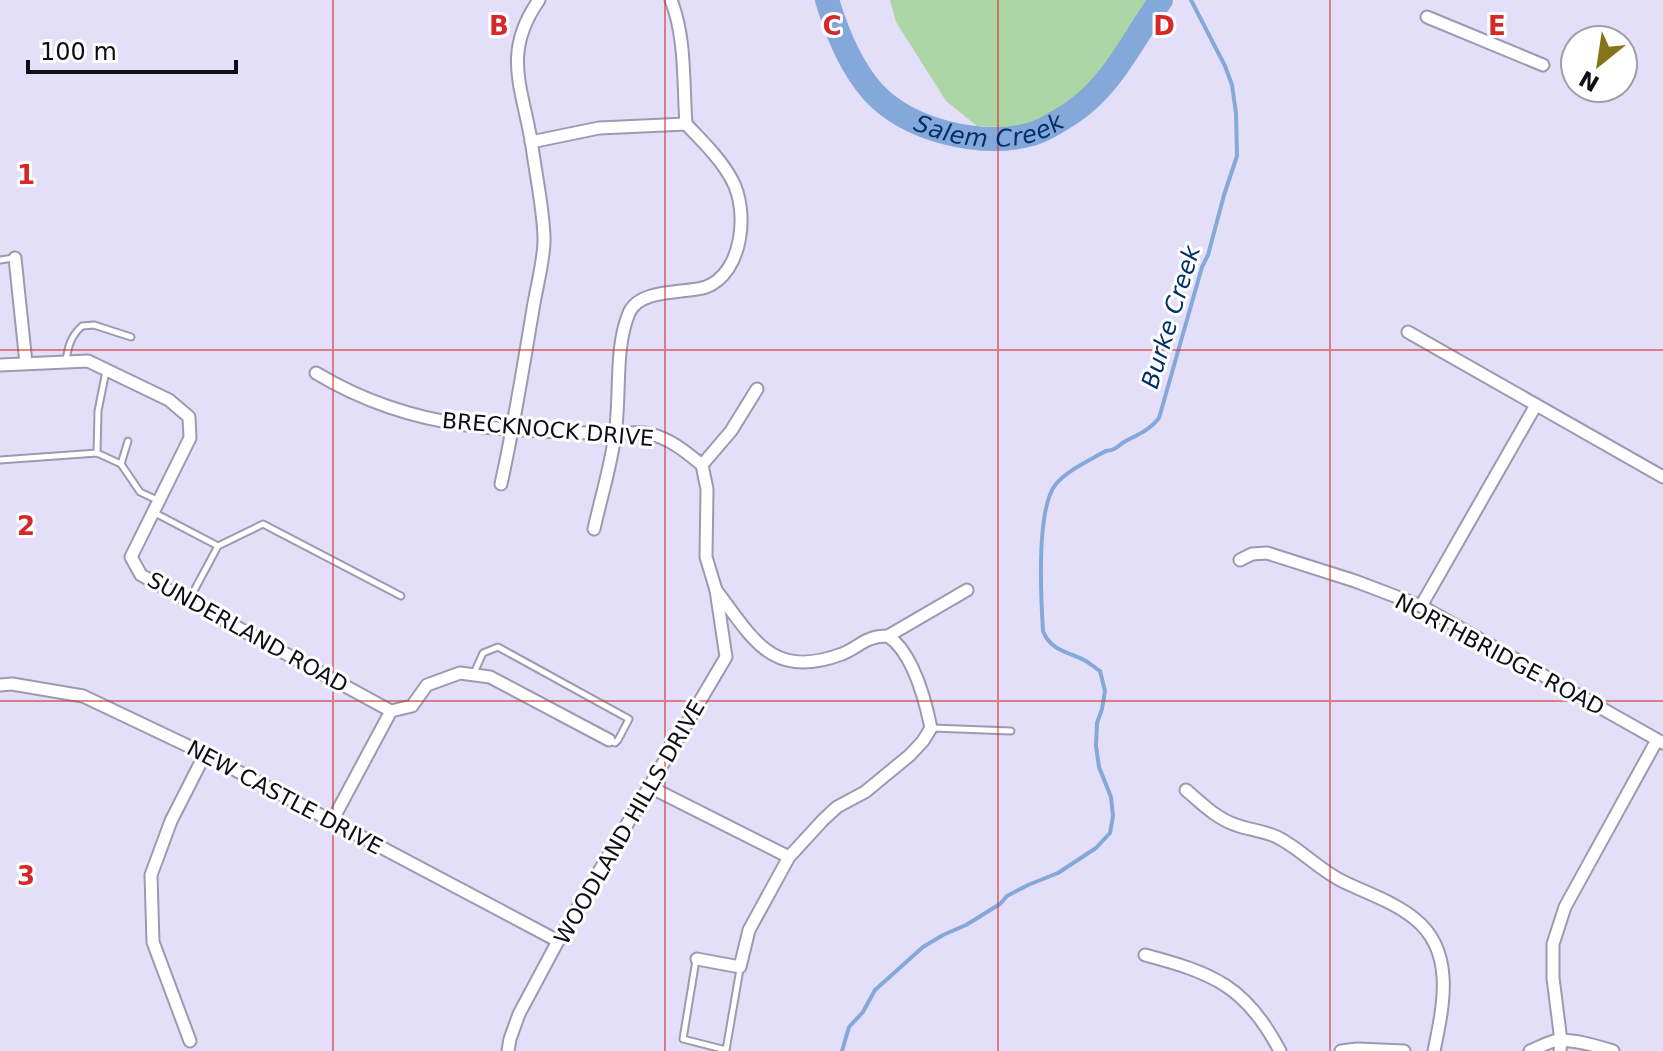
<svg xmlns="http://www.w3.org/2000/svg" width="1663" height="1051" viewBox="0 0 1663 1051" font-family="'DejaVu Sans',sans-serif">
<rect width="100%" height="100%" fill="#e4dff8"/>
<polygon fill="#acd6a6" points="890,0 1149,0 1104,66 1065,109 1024,128 977,126 946,101 896,22"/>
<g fill="none" stroke-linecap="round" stroke-linejoin="round">
<path stroke="#84a8da" stroke-width="4" d="M842,1051L849,1027L863,1012L875,990L923,947L943,935L966,925L1000,904L1007,896L1028,885L1058,873L1096,848L1110,833L1113,816L1111,797L1099,767L1096,746L1097,723L1102,709L1105,691L1100,671C1095,668 1090,663 1084,660C1068,652 1050,650 1043,631C1041,599 1036,508 1056,484C1067,471 1088,461 1102,453C1109,449 1107,452 1114,449C1118,447 1121,444 1124,442C1137,435 1150,430 1159,418L1202,267L1208,255L1224,195L1237,156L1236,113L1232,85L1225,66L1191,0"/>
<path stroke="#84a8da" stroke-width="24" id="s1" d="M827,0C837,33 850,66 873,92C909,131 981,148 1032,134C1044,131 1059,121 1070,114C1112,87 1132,40 1161,0"/>
<defs>
<g id="lane">
<polyline points="0,260 14,258"/>
<path d="M66,361C68,346 71,336 82,326L94,325L131,337"/>
<polyline points="97,453 121,464 140,492 157,500"/>
<polyline points="0,460 97,453 98,411 106,371"/>
<polyline points="121,464 128,441"/>
<polyline points="155,513 218,546"/>
<polyline points="189,600 218,546 263,524 401,596"/>
<polyline points="474,673 483,653 498,647 629,719 618,740 615,743 610,740"/>
<polyline points="932,728 1011,731"/>
<polyline points="696,960 683,1039 726,1050 740,969"/>
</g>
<g id="street">
<path d="M671,0C686,38 683,83 686,124"/>
<polyline points="1427,17 1543,65"/>
<path d="M531,142L599,128L686,124C702,141 721,159 732,180C749,211 743,273 706,287C684,294 640,288 629,313C614,349 621,396 615,434C611,466 601,497 594,529"/>
<polyline points="15,258 26,363"/>
<polyline points="1408,332 1663,477"/>
<polyline points="0,365 88,361 169,400 189,417 190,438 131,557 141,575 391,711"/>
<path d="M316,373C361,400 414,418 466,425C513,431 560,431 607,434C621,434 637,431 650,434C671,439 686,452 702,465L707,489L706,557L716,590L726,657L558,941L519,1014L510,1039L508,1051"/>
<polyline points="702,465 731,431 757,389"/>
<path d="M501,484C514,426 523,368 533,309C536,289 545,257 544,237C543,207 536,176 532,146C523,88 501,54 539,0"/>
<polyline points="1240,560 1252,554 1267,553 1355,581 1421,606 1663,743"/>
<path d="M716,590C754,640 772,680 842,654C861,646 865,636 888,636L967,590"/>
<polyline points="1421,606 1536,405"/>
<polyline points="0,685 12,684 83,696 205,754 558,941"/>
<polyline points="650,787 789,857"/>
<path d="M1186,790C1201,803 1217,819 1236,825C1250,830 1264,831 1277,837C1301,849 1319,870 1344,882C1367,893 1394,902 1415,919C1456,952 1443,1007 1434,1051"/>
<polyline points="332,821 391,711 412,706 427,685 460,673 490,677 609,740"/>
<path d="M1145,955C1213,973 1246,986 1280,1051"/>
<path d="M697,959L740,967L749,930L789,857L823,820L837,807L865,792L910,755L923,741L931,728C925,699 913,653 888,636"/>
<polyline points="190,1041 153,942 151,875 171,821 205,754"/>
<polyline points="1341,1051 1357,1049 1404,1051"/>
<path d="M1530,1051C1538,1048 1546,1043 1554,1041C1571,1038 1597,1046 1613,1051"/>
<polyline points="1560,1051 1561,1041 1553,978 1553,944 1565,907 1657,740"/>
</g>
</defs>
<use href="#lane" stroke="#9d99b0" stroke-width="9"/>
<use href="#street" stroke="#9d99b0" stroke-width="15"/>
<use href="#lane" stroke="#fff" stroke-width="5"/>
<use href="#street" stroke="#fff" stroke-width="11"/>
</g>
<path fill="none" stroke="#d62828" stroke-width="2" stroke-opacity="0.55" d="M333,0V1051M665,0V1051M998,0V1051M1330,0V1051M0,350H1663M0,701H1663"/>
<g text-anchor="middle" stroke-width="6" stroke-linejoin="round" paint-order="stroke">
<g font-size="22" fill="#0f0e16" stroke="#fff">
<text transform="translate(548 429) rotate(5)" y="8">BRECKNOCK DRIVE</text>
<text transform="translate(248 632) rotate(29)" y="8">SUNDERLAND ROAD</text>
<text transform="translate(1500 654) rotate(28)" y="8">NORTHBRIDGE ROAD</text>
<text transform="translate(285 797) rotate(28)" y="8">NEW CASTLE DRIVE</text>
<text transform="translate(629 822) rotate(-60)" y="8">WOODLAND HILLS DRIVE</text>
</g>
<g font-size="24" font-style="italic" fill="#002f69" stroke="#fff">
<text dy="8" stroke="none"><textPath href="#s1" startOffset="232">Salem Creek</textPath></text>
<text transform="translate(1171 317) rotate(-73)" y="8">Burke Creek</text>
</g>
</g>
<g font-size="26" text-anchor="middle" font-weight="bold" fill="#d62828" stroke="#fff" stroke-width="6" stroke-linejoin="round" paint-order="stroke">
<text x="499" y="35">B</text>
<text x="832" y="35">C</text>
<text x="1164" y="35">D</text>
<text x="1497" y="35">E</text>
<text x="26" y="184">1</text>
<text x="26" y="535">2</text>
<text x="26" y="885">3</text>
</g>
<g transform="translate(1599 64) rotate(210)"><circle r="38" fill="#ffffff" stroke="#9f9fa2" stroke-width="2"/>
<path d="M0-6L14 30L0 20L-14 30Z" fill="#867518"/>
<text y="-12" font-size="22" font-weight="bold" text-anchor="middle" fill="#0f0e16">N</text>
</g>
<path d="M28 60v12h208v-12" fill="none" stroke="#0f0e16" stroke-width="4"/>
<text x="40" y="60" font-size="24" fill="#0f0e16" stroke="#ffffff" stroke-width="6" paint-order="stroke">100 m</text>
</svg>
